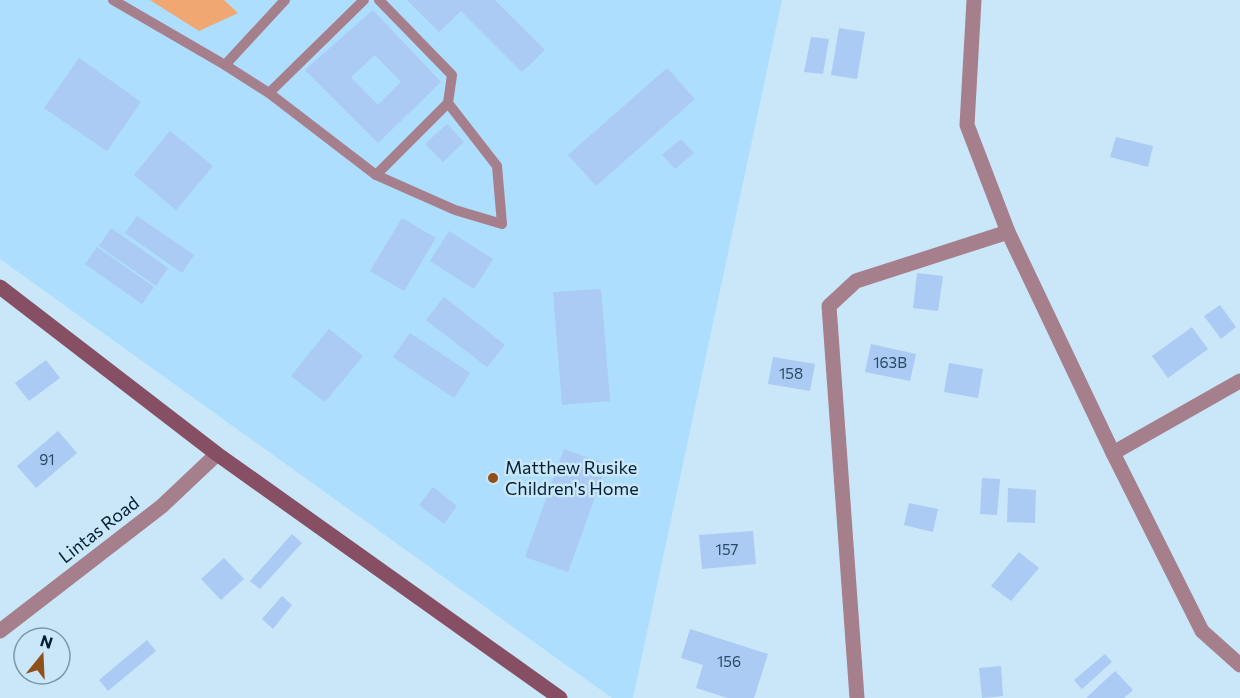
<svg xmlns="http://www.w3.org/2000/svg" width="1240" height="698" viewBox="0 0 1240 698" font-family="Commissioner,sans-serif">
<rect width="100%" height="100%" fill="#cae7fa"/>
<polygon fill="#addefd" points="0,0 782,0 633,698 612,698 0,259"/>
<polygon fill="#f0a772" points="150,0 224,0 238,13 199,31"/>
<g fill="#abcaf4" fill-rule="evenodd">
<polygon points="407,0 495,0 545,50 522,72 461,11 439,32"/>
<path d="M373,10L441,82L378,143L305,70ZM375,55L401,82L378,105L351,77Z"/>
<polygon points="839,28 865,32 857,79 831,75"/>
<polygon points="811,37 829,39 823,74 804,72"/>
<polygon points="79,58 141,102 107,151 44,108"/>
<polygon points="667,68 695,99 596,186 568,155"/>
<polygon points="447,124 464,142 443,162 425,144"/>
<polygon points="170,131 213,166 176,210 134,175"/>
<polygon points="1116,137 1153,146 1148,167 1110,157"/>
<polygon points="681,139 694,153 675,169 662,155"/>
<polygon points="137,216 194,255 182,273 125,233"/>
<polygon points="402,218 436,238 404,291 370,271"/>
<polygon points="111,228 168,268 156,286 99,246"/>
<polygon points="449,231 493,259 474,289 430,261"/>
<polygon points="97,247 154,287 142,304 85,264"/>
<polygon points="917,273 943,276 938,311 913,308"/>
<polygon points="601,289 610,401 562,405 553,292"/>
<polygon points="444,297 505,345 487,367 426,320"/>
<polygon points="1220,305 1236,327 1221,339 1204,316"/>
<polygon points="1192,327 1208,349 1168,378 1152,356"/>
<polygon points="329,329 363,356 325,402 291,376"/>
<polygon points="410,333 470,373 454,398 393,357"/>
<polygon points="871,344 916,354 910,381 865,372"/>
<polygon points="773,357 815,364 810,391 768,384"/>
<polygon points="46,360 60,378 29,401 15,383"/>
<polygon points="949,363 983,369 978,398 944,392"/>
<polygon points="58,431 77,453 36,488 17,466"/>
<polygon points="564,449 607,464 568,572 525,557"/>
<polygon points="982,478 1000,479 997,515 980,514"/>
<polygon points="433,487 457,506 444,524 419,505"/>
<polygon points="1008,488 1036,490 1035,523 1007,522"/>
<polygon points="909,503 938,509 933,532 904,525"/>
<polygon points="753,531 756,564 702,569 699,535"/>
<polygon points="292,534 302,543 260,589 250,581"/>
<polygon points="1019,552 1039,568 1011,601 991,586"/>
<polygon points="224,558 244,579 221,600 201,579"/>
<polygon points="282,596 292,605 273,629 262,619"/>
<polygon points="690,629 768,654 754,698 728,698 696,688 703,665 681,658"/>
<polygon points="147,640 156,651 108,691 99,680"/>
<polygon points="1105,654 1112,662 1082,689 1074,680"/>
<polygon points="1001,666 1003,696 982,698 979,668"/>
<polygon points="1115,671 1133,690 1124,698 1086,698"/>
</g>
<g fill="none" stroke-linecap="round" stroke-linejoin="round">
<g stroke="#a67f8c" stroke-width="10">
<polyline points="113,0 225,65 285,0"/>
<polyline points="225,65 269,93 376,175 455,210 502,224 497,166 448,103 452,75 379,0"/>
<polyline points="269,93 364,0"/>
<polyline points="376,175 448,103"/>
</g>
<g stroke="#a67f8c" stroke-width="15">
<polyline points="974,0 967,125 1008,232 1113,453 1202,631 1240,665"/>
<polyline points="1113,453 1240,381"/>
<polyline points="0,631 162,506 217,454"/>
<polyline points="857,698 829,306 856,281 1008,232"/>
</g>
<polyline stroke="#864f64" stroke-width="15" points="0,287 217,454 560,698"/>
</g>
<circle fill="#905019" stroke="#cae7fa" stroke-width="2" cx="493" cy="478" r="6"/>
<g text-anchor="middle" stroke-width="5" stroke-linejoin="round" paint-order="stroke">
<g font-size="15" fill="#2b4a62">
<text x="890" y="368">163B</text>
<text x="791" y="379">158</text>
<text x="47" y="465">91</text>
<text x="727" y="555">157</text>
<text x="729" y="667">156</text>
</g>
<g font-size="18" fill="#002032" stroke="#cae7fa" text-anchor="start">
<text x="505" y="474">Matthew Rusike<tspan x="505" dy="21">Children's Home</tspan></text>
</g>
<g font-size="18" fill="#002032" stroke="#cae7fa">
<text transform="translate(99 530) rotate(-38)" y="6">Lintas Road</text>
</g>
</g>
<g transform="translate(42 656) rotate(18)"><circle r="28" fill="#cae7fa" stroke="#7997aa" stroke-width="1.5"/>
<path d="M0-4.5L10 22L0 15L-10 22Z" fill="#905019"/>
<text y="-9" font-size="16" font-weight="bold" text-anchor="middle" fill="#002032">N</text>
</g>
</svg>
